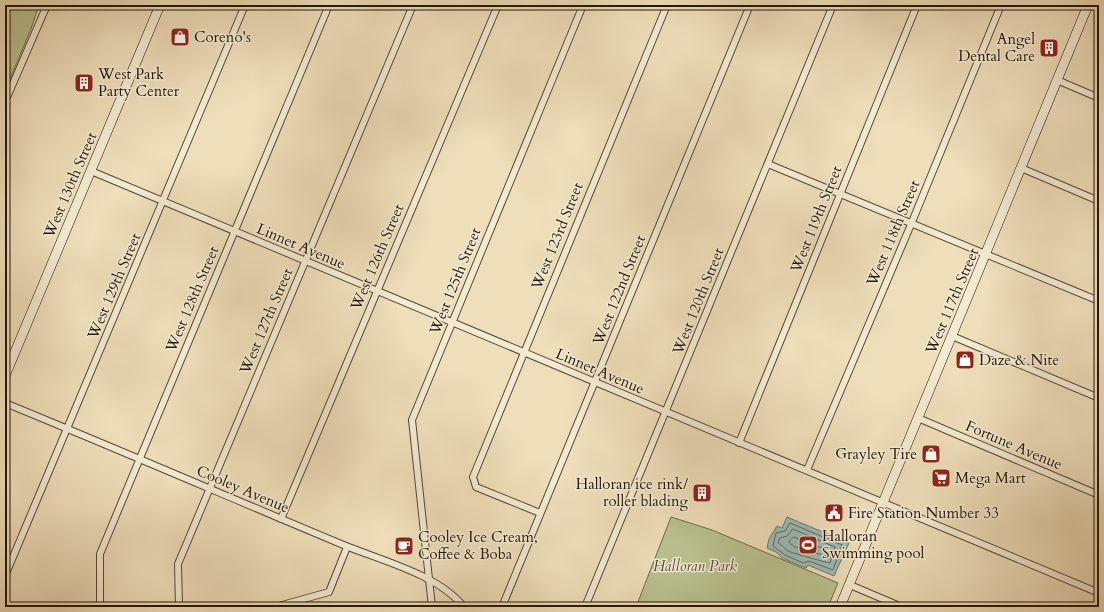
<svg xmlns="http://www.w3.org/2000/svg" width="1104" height="612" viewBox="0 0 1104 612" font-family="Cardo,serif">
<rect width="100%" height="100%" fill="#eedeba"/>
<filter id="stains"><feTurbulence type="fractalNoise" baseFrequency=".005" numOctaves="4"/><feColorMatrix values="0 0 0 0 .2 0 0 0 0 .09 0 0 0 0 .02 0 0 0 .5 -.17"/></filter>
<radialGradient id="worn" r=".72"><stop offset=".6" stop-color="#630" stop-opacity="0"/><stop offset="1" stop-color="#630" stop-opacity=".3"/></radialGradient>
<g fill="#b9c18f" stroke="#6e6c4c">
<polygon points="5,5 39,5 31,29 5,91"/>
<polygon points="671,517 712,530 838,583 828,607 636,607"/>
</g>
<polygon fill="#9cbbb8" stroke="#6c7972" points="787,517 849,543 834,576 808,565 806,568 782,558 776,552 767,548 769,539 777,526 782,528"/>
<g fill="none" stroke-linecap="round" stroke-linejoin="round">
<g stroke="#606860" stroke-width="1">
<polygon points="790,523 842,545 833,570 809,561 803,563 785,555 773,546 776,533 785,531"/>
<path d="M793,529L835,547L830,563C828,563 792,553 788,551C785,549 782,545 778,543L780,538L787,536Z"/>
<path d="M794,537L827,550V555L825,556C816,552 792,549 789,542Z"/>
</g>
<defs>
<g id="street">
<polyline points="1057,80 1099,98"/>
<polyline points="5,102 47,5"/>
<polyline points="768,164 1099,301"/>
<polyline points="1021,168 1099,201"/>
<polyline points="91,171 1099,593"/>
<polyline points="952,336 1099,398"/>
<path d="M5,403C115,448 224,495 334,541C374,559 436,572 464,607"/>
<polyline points="918,418 1099,495"/>
<polyline points="739,443 917,5"/>
<polyline points="807,470 912,222 1001,5"/>
<polyline points="540,513 476,487 473,477 667,5"/>
<polyline points="281,519 498,5"/>
<polyline points="5,576 245,5"/>
<polyline points="850,585 902,607"/>
<polyline points="100,607 100,554 329,5"/>
<polyline points="179,607 178,564 413,5"/>
<polyline points="275,607 329,592 347,547"/>
<polyline points="432,607 412,420 583,5"/>
<polyline points="502,607 750,5"/>
<polyline points="585,607 833,5"/>
</g>
<g id="secondary">
<polyline points="5,376 160,5"/>
<polyline points="840,607 1088,5"/>
</g>
</defs>
<use href="#street" stroke="#564834" stroke-width="8"/>
<use href="#secondary" stroke="#231608" stroke-width="10"/>
<use href="#street" stroke="#f4ead2" stroke-width="6"/>
<use href="#secondary" stroke="#f4ead2" stroke-width="9"/>
</g>
<defs>
<symbol id="shop-square" viewBox="-11 -11 22 22"><rect x="-9" y="-9" width="18" height="18" rx="4" fill="#8f2418" stroke="#f4ead2"/><path d="M-5-2.5h2.3a2.7 3.5 0 0 1 5.4 0H5L5.5 6h-11ZM-1.5-2.5h3a1.5 2.3 0 0 0-3 0Z" fill="#fff"/></symbol>
<symbol id="building-square" viewBox="-11 -11 22 22"><rect x="-9" y="-9" width="18" height="18" rx="4" fill="#8f2418" stroke="#f4ead2"/><path d="M-4-6H4V6H1V3H-1V6H-4ZM-2.5-4.3h1.7v1.8h-1.7ZM.8-4.3h1.7v1.8H.8ZM-2.5-1h1.7V.8h-1.7ZM.8-1h1.7V.8H.8Z" fill="#fff"/></symbol>
<symbol id="supermarket-square" viewBox="-11 -11 22 22"><rect x="-9" y="-9" width="18" height="18" rx="4" fill="#8f2418" stroke="#f4ead2"/><path d="M-6-5.5h2.5l.6 2H6L4.5 2H-2.5L-4.4-4H-6ZM-1.5 3.2a1.3 1.3 0 1 0 .1 0ZM3 3.2a1.3 1.3 0 1 0 .1 0Z" fill="#fff"/></symbol>
<symbol id="civic-square" viewBox="-11 -11 22 22"><rect x="-9" y="-9" width="18" height="18" rx="4" fill="#8f2418" stroke="#f4ead2"/><path d="M-.6-6.5H3V-4.5H.6V-3L4-1V1h2V6H-6V1h2V-1L-.6-3ZM-1.2 2.5V6h2.4V2.5Z" fill="#fff"/></symbol>
<symbol id="stadium-square" viewBox="-11 -11 22 22"><rect x="-9" y="-9" width="18" height="18" rx="4" fill="#8f2418" stroke="#f4ead2"/><path d="M0-5a6.5 5 0 1 0 0 10a6.5 5 0 1 0 0-10ZM-3.5-1.8h7v3.6h-7Z" fill="#fff"/></symbol>
<symbol id="cafe-square" viewBox="-11 -11 22 22"><rect x="-9" y="-9" width="18" height="18" rx="4" fill="#8f2418" stroke="#f4ead2"/><path d="M-5.5-4.5H6V0H3Q3 3.5 0 3.5H-2.5Q-5.5 3.5-5.5 0ZM3-3.2v2h1.7v-2ZM-6 4.5H4V6H-6Z" fill="#fff"/></symbol>
</defs>
<g fill-rule="evenodd">
<use href="#shop-square" x="169" y="26" width="22" height="22"/>
<use href="#building-square" x="1038" y="37" width="22" height="22"/>
<use href="#building-square" x="73" y="72" width="22" height="22"/>
<use href="#shop-square" x="954" y="349" width="22" height="22"/>
<use href="#shop-square" x="920" y="443" width="22" height="22"/>
<use href="#supermarket-square" x="930" y="467" width="22" height="22"/>
<use href="#building-square" x="691" y="482" width="22" height="22"/>
<use href="#civic-square" x="823" y="502" width="22" height="22"/>
<use href="#stadium-square" x="797" y="534" width="22" height="22"/>
<use href="#cafe-square" x="393" y="535" width="22" height="22"/>
</g>
<g text-anchor="middle" stroke-width="3" stroke-linejoin="round" paint-order="stroke">
<g font-size="15" fill="#231608" stroke="#f4ead2" text-anchor="start">
<text x="194" y="42">Coreno's</text>
<text x="1035" y="44" text-anchor="end">Angel<tspan x="1035" dy="17">Dental Care</tspan></text>
<text x="98" y="79">West Park<tspan x="98" dy="17">Party Center</tspan></text>
<text x="979" y="365">Daze &amp; Nite</text>
<text x="917" y="459" text-anchor="end">Grayley Tire</text>
<text x="955" y="483">Mega Mart</text>
<text x="688" y="489" text-anchor="end">Halloran ice rink/<tspan x="688" dy="17">roller blading</tspan></text>
<text x="848" y="518">Fire Station Number 33</text>
<text x="822" y="541">Halloran<tspan x="822" dy="17">Swimming pool</tspan></text>
<text x="418" y="542">Cooley Ice Cream,<tspan x="418" dy="17">Coffee &amp; Boba</tspan></text>
</g>
<g font-size="15" fill="#231608" stroke="#f4ead2">
<text transform="translate(70 185) rotate(-67)" y="5">West 130th Street</text>
<text transform="translate(816 219) rotate(-68)" y="5">West 119th Street</text>
<text transform="translate(893 233) rotate(-67)" y="5">West 118th Street</text>
<text transform="translate(557 236) rotate(-68)" y="5">West 123rd Street</text>
<text transform="translate(301 246) rotate(23)" y="5">Linnet Avenue</text>
<text transform="translate(377 257) rotate(-67)" y="5">West 126th Street</text>
<text transform="translate(455 281) rotate(-68)" y="5">West 125th Street</text>
<text transform="translate(114 286) rotate(-67)" y="5">West 129th Street</text>
<text transform="translate(619 290) rotate(-68)" y="5">West 122nd Street</text>
<text transform="translate(192 299) rotate(-67)" y="5">West 128th Street</text>
<text transform="translate(698 301) rotate(-68)" y="5">West 120th Street</text>
<text transform="translate(952 301) rotate(-67)" y="5">West 117th Street</text>
<text transform="translate(266 321) rotate(-67)" y="5">West 127th Street</text>
<text transform="translate(600 371) rotate(23)" y="5">Linnet Avenue</text>
<text transform="translate(1014 445) rotate(23)" y="5">Fortune Avenue</text>
<text transform="translate(243 489) rotate(23)" y="5">Cooley Avenue</text>
</g>
<g font-size="15" font-style="italic" fill="#585237" stroke="#f4ead2">
<text x="695" y="571">Halloran Park</text>
</g>
</g>
<rect width="1104" height="612" fill="none" stroke="#eedeba" stroke-width="20"/>
<rect x="6" y="6" width="1092" height="600" fill="none" stroke="#231608" stroke-width="2"/>
<rect x="10" y="10" width="1084" height="592" fill="none" stroke="#231608"/>
<rect width="100%" height="100%" filter="url(#stains)"/>
<rect width="100%" height="100%" fill="url(#worn)"/>
</svg>
